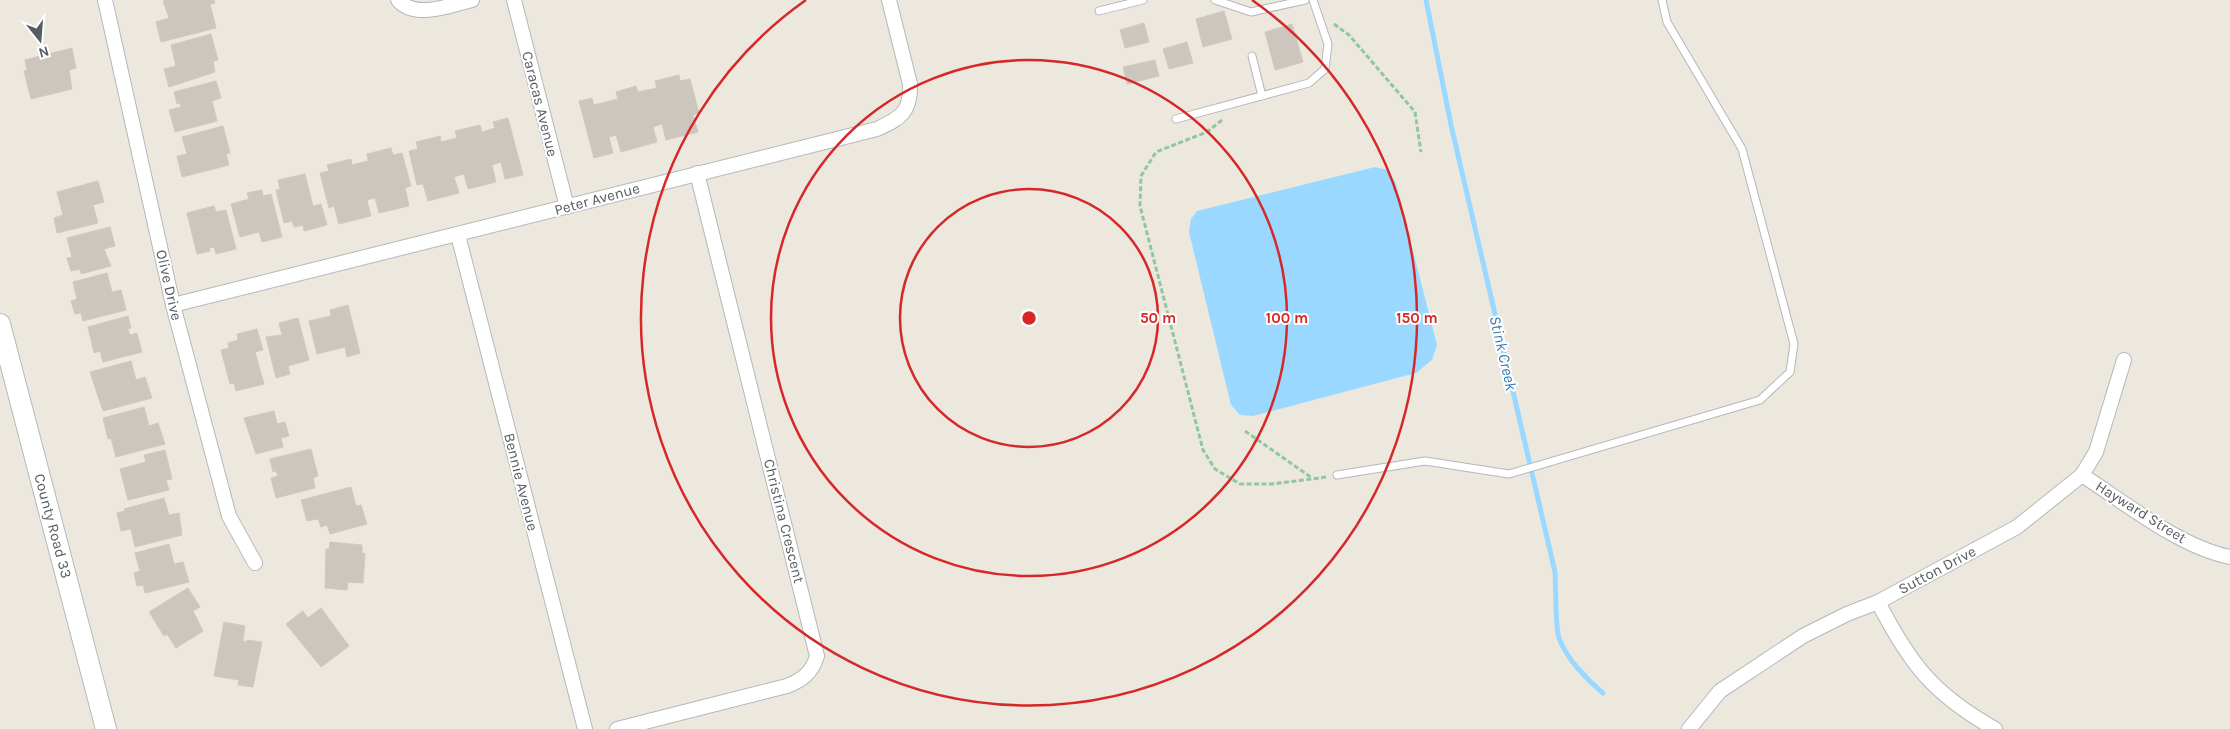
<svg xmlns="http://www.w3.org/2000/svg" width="2230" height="729" viewBox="0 0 2230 729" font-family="Karla,sans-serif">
<rect width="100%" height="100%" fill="#ece8de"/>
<polygon fill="#9bd8ff" points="1375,167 1388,170 1396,184 1437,345 1432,360 1416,373 1253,416 1240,415 1231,405 1189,232 1191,219 1197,211"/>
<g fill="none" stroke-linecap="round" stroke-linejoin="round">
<path stroke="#9bd8ff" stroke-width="5" d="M1426,0L1451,125L1555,572C1556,587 1555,627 1559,638C1566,658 1587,680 1603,693"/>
</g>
<g fill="#ccc6bf" stroke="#d1c9bc">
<polygon points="167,0 214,0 215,3 210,4 216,28 161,42 156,22 169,18 163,1"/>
<polygon points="1224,11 1232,39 1203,47 1196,19"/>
<polygon points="1144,23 1149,42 1125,48 1120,30"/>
<polygon points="1292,24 1303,62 1275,70 1265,32"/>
<polygon points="211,34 218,60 213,61 215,72 169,87 164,69 176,66 171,45"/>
<polygon points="1187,42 1193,63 1169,69 1163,49"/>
<polygon points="72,48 76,68 69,70 72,89 31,99 24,71 27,70 25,60"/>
<polygon points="1155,60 1159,76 1127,84 1123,67"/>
<polygon points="679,75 680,81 690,79 699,113 693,115 698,132 666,140 662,124 653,127 657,142 621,152 616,135 609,137 613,153 594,158 579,101 592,98 594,105 618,99 616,92 636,86 638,92 657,88 655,81"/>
<polygon points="216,81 221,98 212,101 217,121 175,132 169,110 181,107 180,103 177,104 174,92"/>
<polygon points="508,118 523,175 505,179 501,162 492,165 496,182 468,189 464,174 454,177 459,193 428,201 423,184 417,185 409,151 418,149 416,142 440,136 441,142 457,138 455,131 480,125 482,132 495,128 493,122"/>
<polygon points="223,126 230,153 226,154 229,165 182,177 177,156 187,154 182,137"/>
<polygon points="391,148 393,155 402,153 411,186 405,188 409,206 379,213 375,198 367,200 371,216 339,224 334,206 329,208 320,173 329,171 327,165 351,159 352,165 368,161 367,154"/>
<polygon points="305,174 313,206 321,204 327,225 304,231 303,225 294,227 292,221 284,223 276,190 280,189 278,180"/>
<polygon points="98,181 104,202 93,205 98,223 57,233 54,218 63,215 57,192"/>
<polygon points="262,190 263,196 271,194 282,237 262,242 259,232 240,237 231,204 249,199 247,193"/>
<polygon points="214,206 216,212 226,210 236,249 216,254 214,247 209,248 210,251 197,254 187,213"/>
<polygon points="110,227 115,246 104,249 111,266 81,274 80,269 71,271 67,258 72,257 67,238"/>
<polygon points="107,273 112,292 121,290 126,310 83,321 81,313 75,314 71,301 77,299 73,282"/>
<polygon points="348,305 360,353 347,357 345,347 317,354 309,321 331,316 330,310"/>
<polygon points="128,316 131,328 128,329 130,335 137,333 142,352 103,362 100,351 94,353 88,327"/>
<polygon points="298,318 309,360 288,366 290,374 276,378 266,337 282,335 279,323"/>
<polygon points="257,329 263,350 255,352 264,384 236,391 234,383 230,384 221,350 229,348 228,343 238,340 237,334"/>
<polygon points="131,361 136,380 145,377 152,398 103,411 90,372"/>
<polygon points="144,407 149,426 158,423 165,444 116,457 111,438 108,439 103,418"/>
<polygon points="274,411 277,424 285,422 289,436 281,438 283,447 256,454 244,418"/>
<polygon points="311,449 318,476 313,478 315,488 276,498 271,478 278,476 276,471 273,472 270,459"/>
<polygon points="165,450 172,479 166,480 169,490 128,500 120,469 146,462 144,455"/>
<polygon points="351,487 356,506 361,505 367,524 330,534 327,525 321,527 318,519 307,521 301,500"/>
<polygon points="164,498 169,515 179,513 182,535 135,547 131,529 121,531 117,513 125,511 124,509"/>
<polygon points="330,542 362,545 362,553 365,554 363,583 348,582 347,590 325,588 326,549 329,549"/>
<polygon points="169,544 174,564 183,562 189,582 145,593 143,585 137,586 134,573 140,571 135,553"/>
<polygon points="188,588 200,607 193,611 203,631 176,648 167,634 164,636 149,612"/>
<polygon points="321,608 349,646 321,667 286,624 303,611 308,618"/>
<polygon points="224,622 245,626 243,641 247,642 247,640 262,642 253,687 238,685 239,680 214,676"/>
</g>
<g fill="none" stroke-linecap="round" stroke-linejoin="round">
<defs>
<g id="service">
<polyline points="1215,0 1251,12 1305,0"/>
<polyline points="1099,11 1143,0"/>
<polyline points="1252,56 1262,96"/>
<polyline points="1176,119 1309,83 1325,69 1328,44 1313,0"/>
<polyline points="1337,475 1425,461 1509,474 1760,400 1790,372 1794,344 1742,149 1667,22 1662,0"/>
</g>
<g id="minor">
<polyline points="105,0 173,305 229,516 255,563"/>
<path d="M398,0C415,20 451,5 472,0"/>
<polyline points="514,0 567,207"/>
<polyline points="458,235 585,729"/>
<path d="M173,305L877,129C901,118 911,112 910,84L889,0"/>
<path d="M2082,475C2125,503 2180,547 2230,557"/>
<path d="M1878,602C1910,664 1933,694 1995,729"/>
<path d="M617,729L787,686C802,680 812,673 817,656L697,173"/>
<polyline points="1689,729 1720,691 1803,636 1847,614 1878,602 2017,527 2082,475 2096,452 2124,360"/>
</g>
<polyline id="secondary" points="0,324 106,729"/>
</defs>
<use href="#service" stroke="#b4b7bc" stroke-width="9"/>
<use href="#minor" stroke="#b4b7bc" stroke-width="16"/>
<use href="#secondary" stroke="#b4b9bf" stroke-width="22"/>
<g stroke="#91c79e" stroke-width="3" stroke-dasharray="5 2.5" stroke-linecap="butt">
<polyline points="1334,24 1349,35 1415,112 1421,152"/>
<polyline points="1222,120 1207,132 1156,152 1141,176 1140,206 1203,450 1215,469 1240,484 1272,484 1327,477"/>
<polyline points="1245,431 1312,478"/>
</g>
<use href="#service" stroke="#fff" stroke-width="7"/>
<use href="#minor" stroke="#fff" stroke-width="14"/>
<use href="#secondary" stroke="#fff" stroke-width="20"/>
</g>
<g fill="none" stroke="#d62828" stroke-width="2.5">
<circle cx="1029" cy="318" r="129"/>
<circle cx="1029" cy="318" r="258"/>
<path d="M1252 0A388 388 0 1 1 806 0"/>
</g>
<g text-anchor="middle" stroke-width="4" stroke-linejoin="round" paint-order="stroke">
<g font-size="15" fill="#575c61" stroke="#fff">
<text transform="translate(540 104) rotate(76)" y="5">Caracas Avenue</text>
<text transform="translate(597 199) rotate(-15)" y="5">Peter Avenue</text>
<text transform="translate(169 285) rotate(77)" y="5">Olive Drive</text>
<text transform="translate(521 482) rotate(76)" y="5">Bennie Avenue</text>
<text transform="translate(2141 512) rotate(32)" y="5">Hayward Street</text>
<text transform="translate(784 521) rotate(76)" y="5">Christina Crescent</text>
<text transform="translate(53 526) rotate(75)" y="5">County Road 33</text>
<text transform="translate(1937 570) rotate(-28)" y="5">Sutton Drive</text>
</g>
<g font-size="16" font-style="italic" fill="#3479b6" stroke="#fff">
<text transform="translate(1504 353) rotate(77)" y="6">Stink Creek</text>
</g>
</g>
<circle cx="1029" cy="318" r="8" fill="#d62828" stroke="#fff" stroke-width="2.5"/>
<g font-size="15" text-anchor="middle" font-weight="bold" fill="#d62828" stroke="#fff" stroke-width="4" stroke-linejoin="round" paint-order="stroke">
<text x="1158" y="323">50 m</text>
<text x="1287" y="323">100 m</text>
<text x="1417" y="323">150 m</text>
</g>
<g transform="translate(40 40) rotate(163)" stroke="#ffffff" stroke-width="4" paint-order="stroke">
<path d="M0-4L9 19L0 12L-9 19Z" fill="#575c61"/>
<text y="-8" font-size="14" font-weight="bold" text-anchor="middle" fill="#575c61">N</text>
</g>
</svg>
